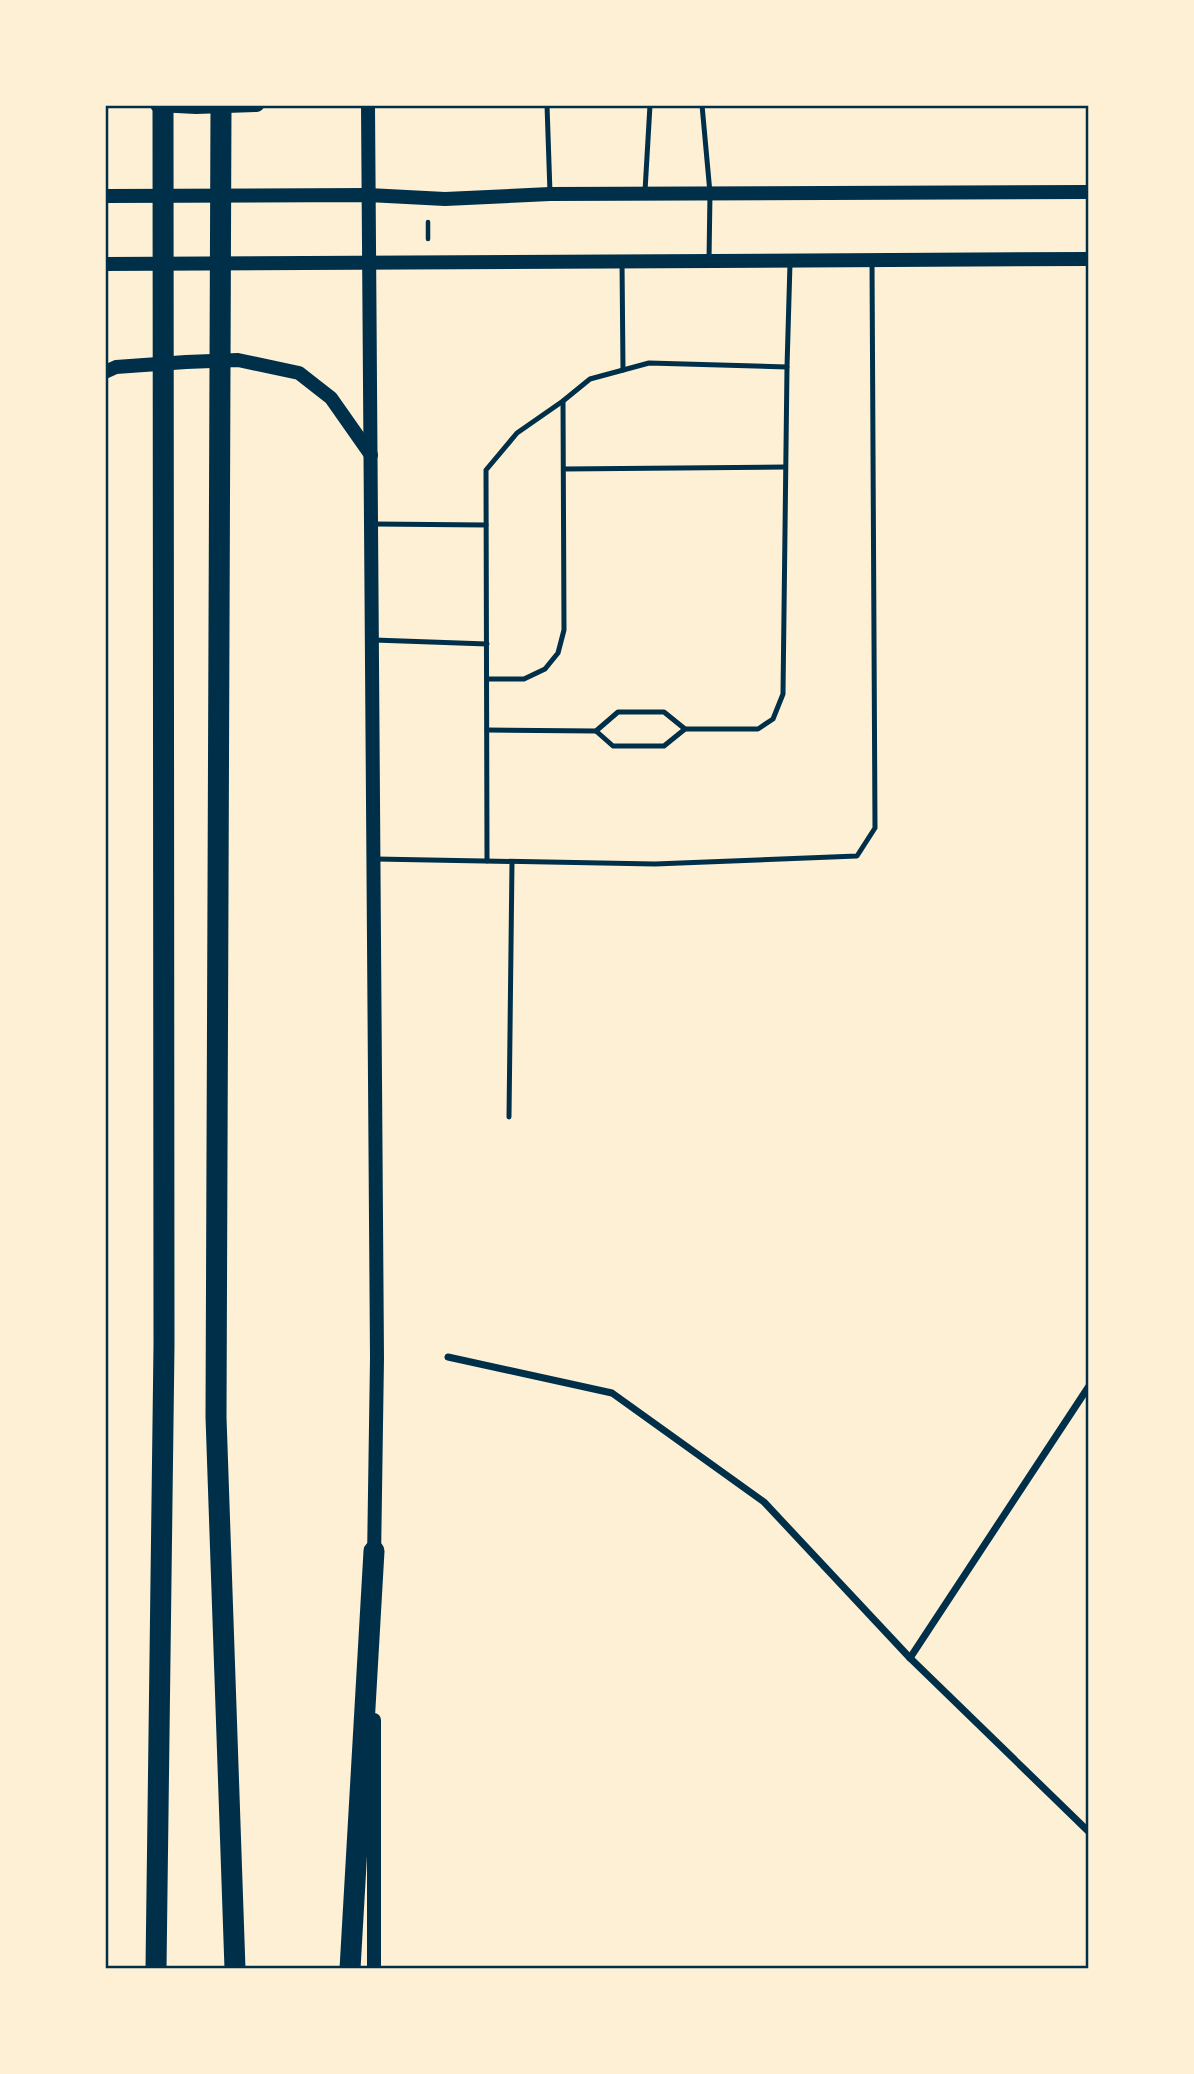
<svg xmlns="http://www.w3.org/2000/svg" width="1194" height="2074" viewBox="0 0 1194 2074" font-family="Lato,sans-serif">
<rect width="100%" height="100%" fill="#fdf0d5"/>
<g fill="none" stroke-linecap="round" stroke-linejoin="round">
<polyline stroke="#003049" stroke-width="4.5" points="428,239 428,222"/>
<g stroke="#003049" stroke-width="5">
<polyline points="547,105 550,193"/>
<polyline points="702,105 710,193 709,261"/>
<polyline points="645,191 650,105"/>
<polyline points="622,261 623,370"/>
<polyline points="564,469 785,467"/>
<polyline points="374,524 486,525"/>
<polyline points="374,640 487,644"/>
<polyline points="487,679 524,679 545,669 558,653 564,630 563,401"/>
<polyline points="487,730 596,731 613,746 664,746 685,729 758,729 773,719 783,694 787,367"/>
<polyline points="596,731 618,712 664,712 685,729"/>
<polyline points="376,859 655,864 857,856 875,828 872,260"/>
<polyline points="487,861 486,470 517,433 563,401 590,379 649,363 787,367 790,263"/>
<polyline points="509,1117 512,862"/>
</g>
<g stroke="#003049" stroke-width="7">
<polyline points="448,1357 612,1393 764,1502 910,1658 1089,1832"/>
<polyline points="910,1658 1089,1386"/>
</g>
<g stroke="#003049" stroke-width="14">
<polyline points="157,105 196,107 257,105"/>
<polyline points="368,105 377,1358 374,1560"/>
<polyline points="105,196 368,195 445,199 550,194 1089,192"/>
<polyline points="105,264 1089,259"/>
<polyline points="105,372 116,367 186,362 238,360 299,373 331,398 371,455"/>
<polyline points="374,1720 374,1969"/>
</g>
<g stroke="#003049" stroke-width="21">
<polyline points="221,105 216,1417 235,1969"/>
<polyline points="156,1969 164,1345 163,105"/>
<polyline points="350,1969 374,1551"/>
</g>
</g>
<rect width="1194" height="2074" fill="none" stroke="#fdf0d5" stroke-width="214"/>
<rect x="107" y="107" width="980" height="1860" fill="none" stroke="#003049" stroke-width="2.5"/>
</svg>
